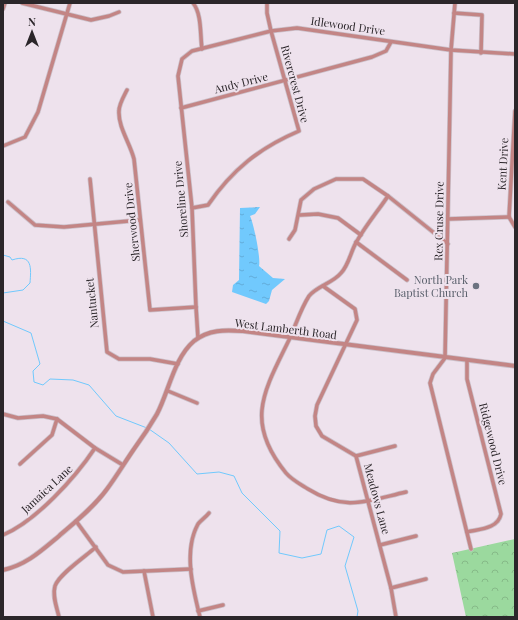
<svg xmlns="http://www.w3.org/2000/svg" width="518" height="620" viewBox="0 0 518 620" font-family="'Playfair Display',serif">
<defs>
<pattern id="park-crowns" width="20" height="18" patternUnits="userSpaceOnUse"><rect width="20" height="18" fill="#9bd99e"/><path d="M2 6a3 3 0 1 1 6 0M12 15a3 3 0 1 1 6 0" fill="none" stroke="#86ba88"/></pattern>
<pattern id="water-ripples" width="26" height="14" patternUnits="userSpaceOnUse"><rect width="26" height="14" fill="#71c9fd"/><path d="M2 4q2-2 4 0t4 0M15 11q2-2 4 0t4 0" fill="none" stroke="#62acd9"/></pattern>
</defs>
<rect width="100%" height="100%" fill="#eee2ed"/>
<polygon fill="url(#park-crowns)" points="515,539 515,617 466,617 452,553"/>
<path fill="url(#water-ripples)" d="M260,207L255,214L250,216C254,224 261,260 259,266L273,278L285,279L272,290L269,301L266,304L232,292L233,285L239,280L240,208Z"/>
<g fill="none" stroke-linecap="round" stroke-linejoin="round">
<g stroke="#71c9fd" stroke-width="1">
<path d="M3,255L10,257L12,260C33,253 31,269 30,283L23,290L3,293"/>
<polyline points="3,321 31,333 40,364 33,371 34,382 43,385 50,379 73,380 89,385 116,416 147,428"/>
<polyline points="149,429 169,443 197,474 219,472 234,476 242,493 280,531 279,553 302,558 321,554 327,530 339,526 354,537 345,566 358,611 357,617"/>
</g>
<defs>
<g id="minor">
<polyline points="22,3 91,20 109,16 119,12"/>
<path d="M193,3C202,14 200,35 202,49"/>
<polyline points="455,3 451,50 445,358 433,374 430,383 471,549"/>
<polyline points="3,9 5,3"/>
<polyline points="454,13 482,15 481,53"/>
<path d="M127,90C124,96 119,104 119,111C118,127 130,143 134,159L150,310L196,307"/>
<polyline points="181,108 372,57 386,51 391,42"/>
<polyline points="3,146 25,137 38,112 70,3"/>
<polyline points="90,179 107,352 119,359 150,359 178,364"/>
<path d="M388,196C378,211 366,225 357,241C351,250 349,265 341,273C333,283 317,286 309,296C300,310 296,325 289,340C264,391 244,422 286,473C292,480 300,484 308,489C345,512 367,501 406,492"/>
<polyline points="8,202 35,225 64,227 140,220"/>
<path d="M192,208L208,205C232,170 259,148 299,131L271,31L267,13V3"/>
<polyline points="300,215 318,214 338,218 361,235"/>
<polyline points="509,217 515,111"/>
<polyline points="509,217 515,227"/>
<polyline points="448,219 509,217"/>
<polyline points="289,239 295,230 301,200 314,189 336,179 363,179 388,196 448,244"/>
<polyline points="356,242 407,280"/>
<polyline points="323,286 355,309 357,320 317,405 315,416 316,426 322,436 356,456 391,588 396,617"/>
<polyline points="198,338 196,307 192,208 178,76 182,59 192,51 271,31 297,28 451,50 515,54"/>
<polyline points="168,391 197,403"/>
<polyline points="3,414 18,418 43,416 57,419 95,448 123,465"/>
<polyline points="356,456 395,446"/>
<polyline points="20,464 52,435 57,419"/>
<polyline points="76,521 108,565 123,572 191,569"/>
<path d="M467,532C479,529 498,529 501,514L467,379V361"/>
<path d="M3,535C36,521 75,478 95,448"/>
<polyline points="380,545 416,536"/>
<polyline points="144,571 153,617"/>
<polyline points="391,588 426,579"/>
<polyline points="198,611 223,605"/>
<path d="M59,617C57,608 52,596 55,586C59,574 86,556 96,547"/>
<path d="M200,617C193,589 183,551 198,524C201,520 206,517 209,513"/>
</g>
<path id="tertiary" d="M3,570C26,565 41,551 59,536C75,522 94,507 107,489C116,477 125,462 134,449C142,438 150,426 157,414C169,391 174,358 194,341C209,329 225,330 243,331L515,366"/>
</defs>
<use href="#minor" stroke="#cbc0ca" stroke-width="5"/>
<use href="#tertiary" stroke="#cbc0ca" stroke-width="5.5"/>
<use href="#minor" stroke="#c38585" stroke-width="3.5"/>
<use href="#tertiary" stroke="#c38585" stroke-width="4"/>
</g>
<circle fill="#6b7280" stroke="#eee2ed" stroke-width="1.5" cx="476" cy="286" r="4"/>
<g text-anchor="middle" stroke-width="4" stroke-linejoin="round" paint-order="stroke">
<g font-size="11" fill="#2b262a" stroke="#eee2ed">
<text transform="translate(348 26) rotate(8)" y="4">Idlewood Drive</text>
<text transform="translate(241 83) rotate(-14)" y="4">Andy Drive</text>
<text transform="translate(295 84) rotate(75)" y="4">Rivercrest Drive</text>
<text transform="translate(503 164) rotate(-87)" y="4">Kent Drive</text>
<text transform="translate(181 199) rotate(-95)" y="4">Shoreline Drive</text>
<text transform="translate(439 221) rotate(-89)" y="4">Rex Cruse Drive</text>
<text transform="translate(132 222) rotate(-96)" y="4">Sherwood Drive</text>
<text transform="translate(92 303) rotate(-96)" y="4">Nantucket</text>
<text transform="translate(286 329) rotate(7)" y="4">West Lamberth Road</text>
<text transform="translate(493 444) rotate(76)" y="4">Ridgewood Drive</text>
<text transform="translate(47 489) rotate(-43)" y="4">Jamaica Lane</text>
<text transform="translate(377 499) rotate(75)" y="4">Meadows Lane</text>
</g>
<g font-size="11" fill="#5b616d" stroke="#eee2ed" text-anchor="end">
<text x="468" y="284">North Park<tspan x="468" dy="13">Baptist Church</tspan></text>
</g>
</g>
<rect width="518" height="620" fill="none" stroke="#2b262a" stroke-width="8"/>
<g transform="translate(32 32)" stroke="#eee2ed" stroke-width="3" paint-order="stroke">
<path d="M0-3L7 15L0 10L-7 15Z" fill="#2b262a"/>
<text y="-6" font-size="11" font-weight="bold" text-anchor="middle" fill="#2b262a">N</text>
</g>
</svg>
